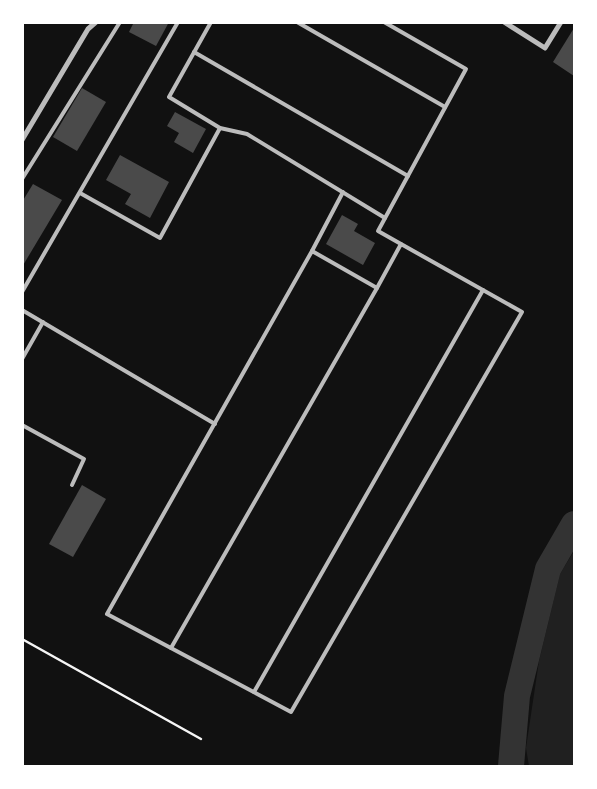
<svg xmlns="http://www.w3.org/2000/svg" width="597" height="789" viewBox="0 0 597 789" font-family="Overpass,sans-serif">
<rect width="100%" height="100%" fill="#111"/>
<polygon fill="#202020" points="574,551 574,766 529,766 526,748 539,661 560,574"/>
<g fill="none" stroke-linecap="round" stroke-linejoin="round">
<polyline stroke="#333" stroke-width="26" points="511,766 517,696 548,569 574,524"/>
</g>
<g fill="#4a4a4a">
<polygon points="134,22 169,22 156,46 129,32"/>
<polygon points="574,28 574,76 553,62"/>
<polygon points="82,88 106,102 77,151 53,137"/>
<polygon points="175,112 206,129 193,153 174,142 179,133 167,126"/>
<polygon points="120,155 169,182 150,218 125,204 131,194 106,180"/>
<polygon points="33,184 62,200 22,267 22,202"/>
<polygon points="342,215 358,224 354,231 375,243 363,265 326,244"/>
<polygon points="82,485 106,499 73,557 49,544"/>
</g>
<g fill="none" stroke-linecap="round" stroke-linejoin="round">
<polyline stroke="#f5f5f5" stroke-width="2.5" points="22,639 201,739"/>
<g stroke="#bcbcbc" stroke-width="4">
<polyline points="211,22 169,97 220,128 247,134 385,218"/>
<polyline points="297,22 445,107"/>
<polyline points="384,22 466,69 378,231 401,244"/>
<polyline points="194,52 408,176"/>
<polyline points="22,179 120,22"/>
<polyline points="80,193 160,238 220,128"/>
<polygon points="401,244 522,312 291,712 107,614 312,251 377,288"/>
<polyline points="312,251 343,192"/>
<polyline points="22,292 178,22"/>
<polyline points="22,310 215,424"/>
<polyline points="22,359 43,322"/>
<polyline points="22,425 84,459 72,485"/>
<polyline points="171,648 377,288"/>
<polyline points="254,692 483,290"/>
</g>
<g stroke="#bcbcbc" stroke-width="5">
<polyline points="504,22 545,48 561,22"/>
<polyline points="22,140 88,29 96,22"/>
</g>
</g>
<rect width="597" height="789" fill="none" stroke="#ffffff" stroke-width="48"/>
</svg>
